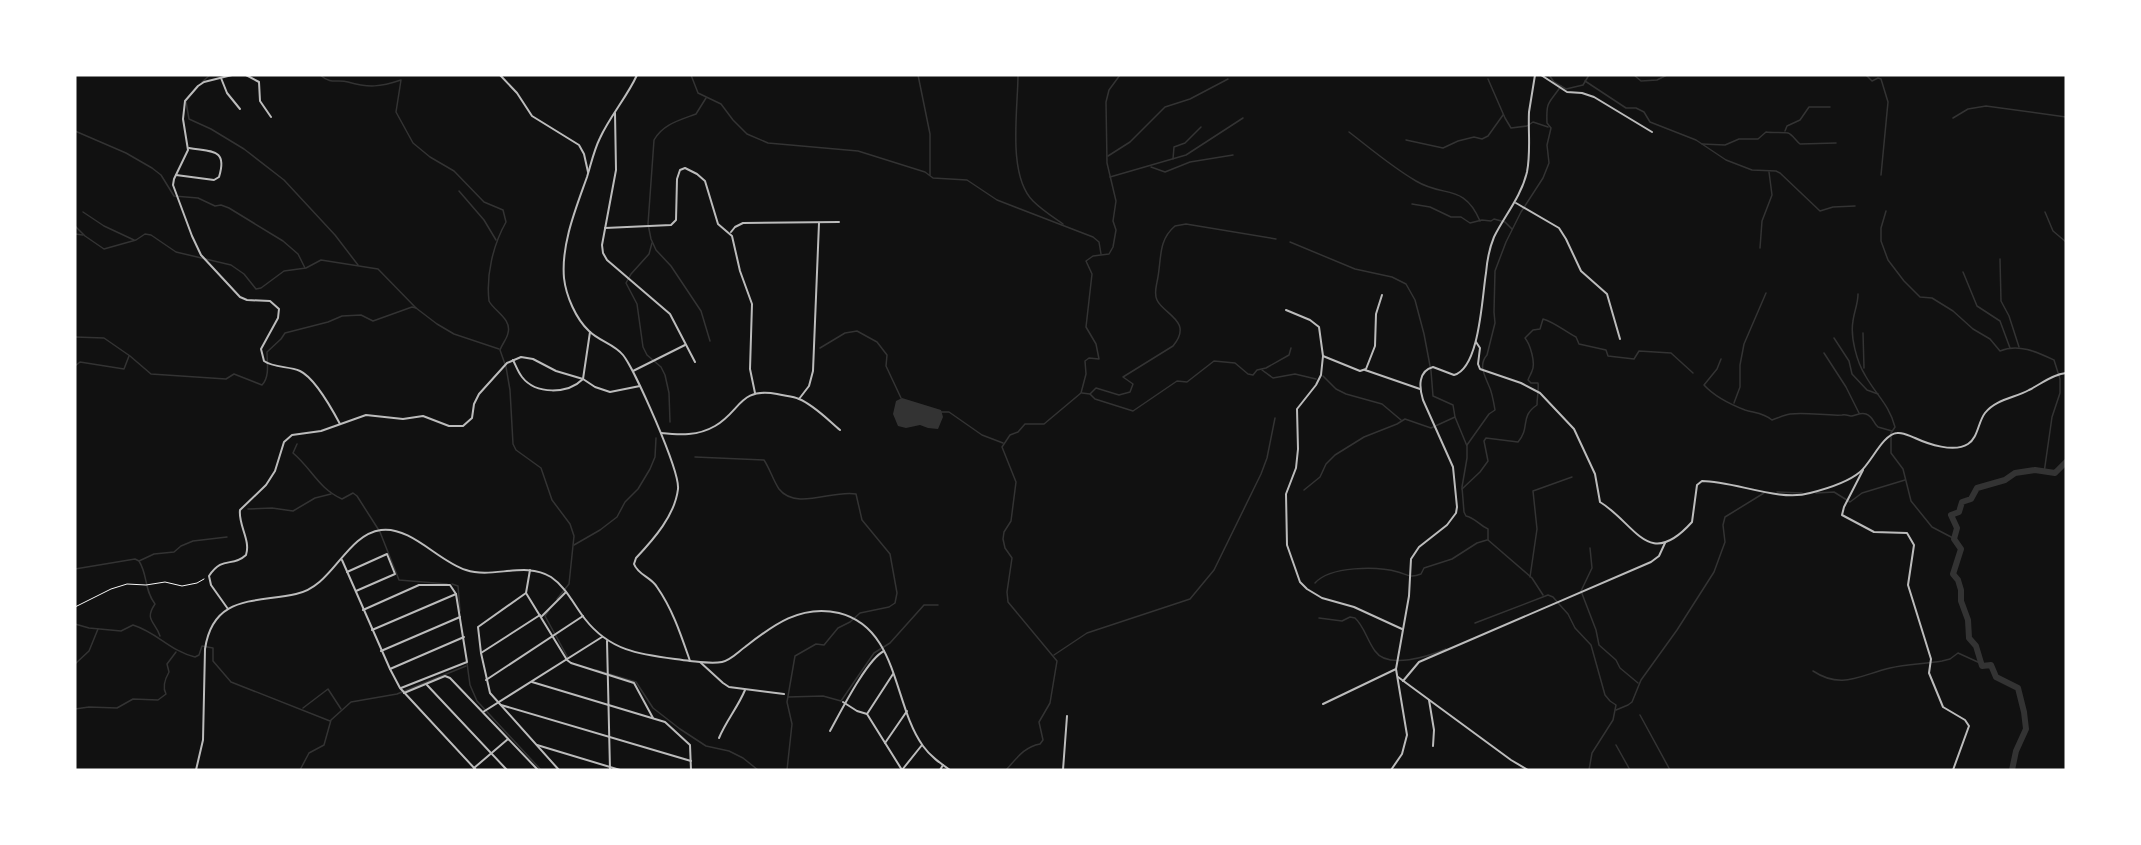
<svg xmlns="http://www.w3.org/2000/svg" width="2141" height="845" viewBox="0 0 2141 845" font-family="'Golos Text',sans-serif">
<rect width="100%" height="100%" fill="#111"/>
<polygon fill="#333" points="902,398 941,410 943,417 938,429 928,428 920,425 906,428 898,426 893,414 896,401"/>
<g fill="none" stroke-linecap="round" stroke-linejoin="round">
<g stroke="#333" stroke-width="1.5">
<path d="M320,75C332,85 336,79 348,82C369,88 380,87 401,80L396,112L413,143L430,157L454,171L484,202L503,210L506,222C493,245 486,275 489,301C494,311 512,319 508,333C507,339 502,344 500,350L506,367L510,390L513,444L516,450L541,468L552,500L570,524L574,536L569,584L557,599"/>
<polyline points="691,75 698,93 721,104 733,120 747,134 768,143 858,151 925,172 933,178 967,180 997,200 1093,237 1099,242 1101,254"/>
<polyline points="918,75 930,134 930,175"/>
<path d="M1018,75C1018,109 1007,175 1033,201C1042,210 1053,217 1063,224"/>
<polyline points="1549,75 1554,82 1566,89 1583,85 1589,75"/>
<polyline points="1601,75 1616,75"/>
<polyline points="1634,75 1641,81 1657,80 1667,75"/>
<polyline points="1866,75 1872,81 1878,78 1881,79 1888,102 1881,175"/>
<polyline points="1488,79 1505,118 1511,128 1527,126 1533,122 1548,127"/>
<polyline points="1585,81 1626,108 1636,108 1644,112 1650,122 1696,140 1726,160 1752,170 1776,171 1780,173 1820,211 1833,207 1855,206"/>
<polyline points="202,82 210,75"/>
<path d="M706,98L696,114C680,120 663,124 654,140L648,224L651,239L656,250L671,266L701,311L710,341"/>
<polyline points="186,102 189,119 211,129 244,149 284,180 335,235 358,265"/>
<polyline points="1953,118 1968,109 1986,106 2066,117"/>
<polyline points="75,131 126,153 152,168 161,175 174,196 198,198 215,206 221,205 229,208 283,241 298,254 305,268"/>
<polyline points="1785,131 1787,126 1800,120 1809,107 1830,107"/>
<path d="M1349,132C1371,149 1392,167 1416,181C1444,198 1464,183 1480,221"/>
<polyline points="1406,140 1443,148 1458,141 1474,137 1482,139 1488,136 1503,115"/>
<path d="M1702,144L1725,145L1739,139H1758L1766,132C1772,133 1784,132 1788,133C1792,134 1797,142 1800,144L1836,143"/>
<polyline points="1108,156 1130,142 1165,107 1190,99 1228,79"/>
<polyline points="1173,159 1174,147 1185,143 1201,127"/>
<polyline points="1151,167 1165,172 1190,162 1233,155"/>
<polyline points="1110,177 1186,155 1243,118"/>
<polyline points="459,191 484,220 496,240"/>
<polyline points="1412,204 1430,207 1451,217 1461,217 1470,223 1482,220 1491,221 1494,219 1505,222 1512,229"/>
<path d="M1886,211L1881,228V241L1888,260L1904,281L1920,297L1932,298L1953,311L1973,329L1990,339L2000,351C2018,343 2037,352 2054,360L2060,379V393L2052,417L2044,473"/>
<polyline points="83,212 104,226 134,240"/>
<polyline points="2045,212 2053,231 2066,242"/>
<polyline points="75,226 85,236 104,249 136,240 145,234 151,235 176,252 231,265 244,274 256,289 261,288 284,271 306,268 321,260 378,269 416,308 437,324 454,334 499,349"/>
<polyline points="75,234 83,235"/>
<path d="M1290,242L1355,269L1392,277L1406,284L1415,300L1424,334L1431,371L1433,396L1453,405L1455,417L1467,446V458L1462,487L1464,512L1466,516C1475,518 1479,525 1488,529V540"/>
<polyline points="652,243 649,254 631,274 626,283 637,304 643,347 647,355 661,367 665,375 669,393 670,422"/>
<polyline points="1760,248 1762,221 1772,195 1769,172"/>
<polyline points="2000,259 2001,301 2009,316 2019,347"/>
<polyline points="1963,272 1977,306 2000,321 2010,348"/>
<path d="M1858,294C1858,304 1854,312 1853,321C1850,337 1857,362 1865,375C1876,395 1889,404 1895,427L1891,433V453L1903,469L1911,501L1932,527L1953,538"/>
<polyline points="1863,333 1864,368"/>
<path d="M75,337L104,338L130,356L151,374L226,379L234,374L262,385C270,377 267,362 267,352L281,339L285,333L328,322L342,316L361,315L373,321L412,307L416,308"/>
<polyline points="1834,338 1849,361 1852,374 1867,390 1878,394"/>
<polyline points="820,348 845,333 857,331 877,342 887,355 886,366 901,398"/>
<polyline points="1824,353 1846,387 1859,413"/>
<path d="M1721,359L1717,369L1704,385C1714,396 1732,405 1745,410C1755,413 1764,413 1772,420C1778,418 1784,415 1790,414C1808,412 1826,416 1842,415C1846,414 1849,416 1852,416C1857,415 1861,412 1866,414C1874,417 1873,423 1878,427L1892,431"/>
<polyline points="75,366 80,362 124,369 129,356"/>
<polyline points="1262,370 1273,378 1295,374 1316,379"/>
<polyline points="1323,376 1336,389 1346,394 1382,404 1401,420"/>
<polyline points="1082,393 1090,394 1095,399 1133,411 1177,381 1187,382 1214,361 1235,363 1248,374 1253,375 1257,370 1266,368 1289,355 1291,348"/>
<path d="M1090,394L1096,388L1119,395L1130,392L1133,384L1123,377L1173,346C1194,321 1163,314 1157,300C1154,294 1156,288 1157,282C1162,261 1157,241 1175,226L1186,224L1276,239"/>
<polyline points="1734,403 1740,387 1740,365 1744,344 1766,293"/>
<polyline points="941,412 949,412 982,435 1003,443"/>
<path d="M297,444L293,453C312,469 318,488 342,499L353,493L357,496L380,532L399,580L447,584"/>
<path d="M1467,445L1489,414L1495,410C1494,404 1491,390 1489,386C1485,376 1478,365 1487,355L1495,323L1494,312L1495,271L1506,242L1521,212L1543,178L1549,163L1547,145L1551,128L1547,123C1546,100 1549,104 1561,86"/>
<path d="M695,457L764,460C770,469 773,480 779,489C796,511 834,489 856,494L862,520L890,554L897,593L895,603L889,607L860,613L850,622L838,628L824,645L816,644L795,656L787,702L792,724L787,770"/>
<path d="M1462,489L1480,472L1488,461L1484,441L1486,438L1518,442C1531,427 1519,417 1537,405C1537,397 1539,390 1538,383H1531L1528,380C1529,377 1531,374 1532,371C1536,363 1530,344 1525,338L1533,330L1540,329L1543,319C1556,323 1564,331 1576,337L1579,344L1606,350L1608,356L1634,359L1639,351L1671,353L1693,373"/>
<polyline points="1304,490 1320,477 1326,464 1335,455 1364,437 1397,424 1405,419 1431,428 1455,417"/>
<polyline points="1777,492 1802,493"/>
<polyline points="1816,493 1834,492 1850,502 1862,493 1905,480"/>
<polyline points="248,509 272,508 293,511 315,498 331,494"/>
<polyline points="1488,540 1532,578 1543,595"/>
<polyline points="574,545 600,530 617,517 625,502 638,489 650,469 655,457 656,438"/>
<polyline points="1590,548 1592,568 1581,591 1596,630 1599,645 1616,660 1620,668 1638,683"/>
<path d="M139,561C148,575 144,590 155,604C144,620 155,621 160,636"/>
<polyline points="75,569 135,559 139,561 154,554 174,552 181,546 193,541 227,537"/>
<polyline points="1530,577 1537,529 1533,491 1572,477"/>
<path d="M1315,583C1330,566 1377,566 1398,572C1408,575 1410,578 1421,574L1424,568L1452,559L1477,543L1487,540"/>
<polyline points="452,584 458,586 460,611"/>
<polyline points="549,610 545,616 568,658"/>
<path d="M1319,618L1342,621L1350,617L1355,618C1364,626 1367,640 1375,651C1388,670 1429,656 1446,649"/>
<polyline points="1475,623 1548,595 1553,597 1559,604 1568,614 1575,628 1591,645 1605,695 1610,701 1616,705 1613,720 1592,753 1589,770"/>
<path d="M75,624L89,628L121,631L133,625C158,633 170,651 195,657L199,655L202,646L213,648V661L231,682L330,721"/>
<polyline points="1054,655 1087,633 1190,599 1214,570 1261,474 1267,458 1275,418"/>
<polyline points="467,663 470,685 477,701 541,770"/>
<polyline points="75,664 89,651 98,629"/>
<polyline points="596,670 636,682 653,708 680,729 706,746 729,751 743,758 758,770"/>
<path d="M1813,671C1842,690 1860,675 1890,668C1907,664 1925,664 1942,661L1950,659L1958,653L1980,663"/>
<polyline points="788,697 823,696 841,701 874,653 890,643 924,605 938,605"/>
<polyline points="303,708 328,689 341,709"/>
<path d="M75,709L89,707L117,708L133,699L158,700L166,694C162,687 165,679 169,672L167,664L176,652"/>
<polyline points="1616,710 1628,705 1632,702 1641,680 1677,630 1714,572 1725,542 1723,525 1725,517 1764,493"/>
<polyline points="1640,715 1670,770"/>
<polyline points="1616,745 1630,770"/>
<polyline points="300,770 309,753 324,745 331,720 351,702 397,694 466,666"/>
<path d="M1006,770C1017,758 1024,747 1040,744L1043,740L1039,722L1050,703L1057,661L1008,602L1007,592L1012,558L1005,548L1003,539L1004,532L1011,521L1016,482L1002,447L1010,435L1018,432L1025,424H1044L1081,393L1086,374L1085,361L1089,358L1099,359L1096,344L1086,327L1092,274L1086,261L1093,256L1109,254L1113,247L1116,230L1113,221L1116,201L1107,163L1106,102L1109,90L1120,75"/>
</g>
<polyline stroke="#333" stroke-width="6" points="2012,770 2016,751 2026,729 2024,712 2018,688 1996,677 1991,665 1982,666 1976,646 1969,638 1968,620 1961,601 1961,590 1958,580 1953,574 1961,549 1954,539 1957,528 1951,515 1959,512 1962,502 1971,499 1977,488 2005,480 2015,473 2035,470 2055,473 2066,462"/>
<polyline stroke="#f5f5f5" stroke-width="1" points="75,607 111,589 127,584 146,585 165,582 182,586 197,583 204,579"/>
<g stroke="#bcbcbc" stroke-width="2">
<path d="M232,75L204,82L198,86L185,101L183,119L188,150L174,179L173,185L192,236L201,255L240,297L247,300L270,301L279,309L278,318L261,349L264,361C274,368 289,366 300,371C315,378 332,409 340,424"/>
<polyline points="246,75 259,82 260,101 271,117"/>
<polyline points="500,75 517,93 532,116 579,145 584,154 588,172"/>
<polyline points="1541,75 1567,92 1582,93 1594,97 1652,132"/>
<polyline points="221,78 227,93 240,109"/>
<polyline points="615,113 616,170 602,245 603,253 607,260 670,314 695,362"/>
<path d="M176,175L214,180L219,177C228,148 211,152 189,148"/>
<polyline points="1516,203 1559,228 1566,239 1581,271 1607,294 1620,339"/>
<polyline points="605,228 671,225 676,220 677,179 680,170 685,168 697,174 705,181 718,224 732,236 740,271 752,304 750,369 755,393"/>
<polyline points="731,232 735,227 743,223 839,222"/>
<polyline points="1286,310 1310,320 1319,327 1323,356 1321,375 1316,385 1297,409 1298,449 1296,468 1286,494 1287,545 1300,582 1307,589 1322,598 1354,607 1402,629"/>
<path d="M1476,342L1480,348L1478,364L1480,369L1521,383L1540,393L1574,429L1595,474L1600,502C1636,524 1648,571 1692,522L1697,485L1702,481C1734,481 1779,502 1810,493C1826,489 1848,482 1860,472C1871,463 1883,434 1897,433C1904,432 1909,436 1915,438C1928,444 1954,453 1968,444C1978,438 1978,422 1985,413C1996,399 2015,398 2029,390C2041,384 2053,374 2066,373"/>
<polyline points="1323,356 1360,371 1366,369 1375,346 1376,314 1382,295"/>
<path d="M513,360C516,366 518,372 522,377C536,395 568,394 583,379L590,332"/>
<polyline points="1365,370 1420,389"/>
<polyline points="633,371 685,345"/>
<polyline points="799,399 809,386 813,371 819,223"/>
<path d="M661,433C680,435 698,436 715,426C741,411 739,387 777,394C784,396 793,396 799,399C814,405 828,420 840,430"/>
<polyline points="1863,470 1844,507 1842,515 1874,532 1907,533 1914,545 1908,585 1931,659 1929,673 1943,707 1965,720 1969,726 1953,770"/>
<polyline points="342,560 390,669 400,688 476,770"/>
<polyline points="530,570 526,593 567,660 571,663 634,683 653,718"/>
<polyline points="347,572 387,554 395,574 356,591"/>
<polyline points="526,593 478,627 481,653 490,693 559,770"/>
<path d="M228,609L211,585L209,576C223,555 232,568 246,555C251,540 238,525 240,510L266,485L275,471L284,442L292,435L321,431L366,415L403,419L423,416L449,426H463L472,418L474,404L479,394L507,363L521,357L533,359L556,371L583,379L595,387L610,392L640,386"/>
<polyline points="363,610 419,585 450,585 456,594 467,662 401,688"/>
<polyline points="541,617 566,592"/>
<polyline points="372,630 456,594"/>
<polyline points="381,651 460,617"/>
<polyline points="481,653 540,615"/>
<path d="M690,661C700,662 712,664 722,662C731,660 738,652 745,647C773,625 801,604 839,613C899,628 893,705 923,746C930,756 940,763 950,770"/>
<polyline points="700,662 723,683 729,687 784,694"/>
<polyline points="390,669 464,637"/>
<polyline points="1398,677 1511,760 1528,770"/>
<polyline points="486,680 583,616"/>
<polyline points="1403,681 1419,662 1651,562 1659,556 1665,543"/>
<polyline points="532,682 665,722 690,745 691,770"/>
<polyline points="427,685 507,770"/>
<polyline points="404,693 445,676 450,678 538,770"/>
<polyline points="1429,700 1434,730 1433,746"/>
<polyline points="843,702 857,711 867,714"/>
<polyline points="1323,704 1396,669"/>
<polyline points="501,705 691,761"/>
<polyline points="483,712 602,637"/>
<polyline points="867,714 902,770"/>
<polyline points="867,714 893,674"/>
<path d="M830,731C840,713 867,659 884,651"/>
<path d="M719,738C726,721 738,707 745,690"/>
<polyline points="885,743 907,711"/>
<polyline points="537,745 620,770"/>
<polyline points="474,768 508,739"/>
<polyline points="902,770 922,745"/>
<polyline points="940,770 943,765"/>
<polyline points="1063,770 1067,716"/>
</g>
<g stroke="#bcbcbc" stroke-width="2">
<polyline points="607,641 610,770"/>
<path d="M196,770L203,740L205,649C213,594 256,603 296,594C333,587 345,535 381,530C411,526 439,562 466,570C493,579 525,561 551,577C566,587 574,605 585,619C613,655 648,655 690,661C681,635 673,610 657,587C651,577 638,575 634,564L636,558C654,539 675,515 678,489C680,471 635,370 623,355C614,344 599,341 589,331C576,319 566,296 564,278C561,244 576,208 587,177C591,164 594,150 600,138C610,116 627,97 637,75"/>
<path d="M1391,770L1402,754L1407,735L1396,669L1409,596L1411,559L1419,547L1447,525L1456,513L1457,507L1453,467L1423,400C1419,387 1418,371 1433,367L1454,375C1480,368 1482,296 1486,273C1487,261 1489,249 1494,237C1505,215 1521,197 1527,172C1531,152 1528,131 1529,112C1531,99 1533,87 1535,75"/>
</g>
</g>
<rect width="2141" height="845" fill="none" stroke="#ffffff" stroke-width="153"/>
</svg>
